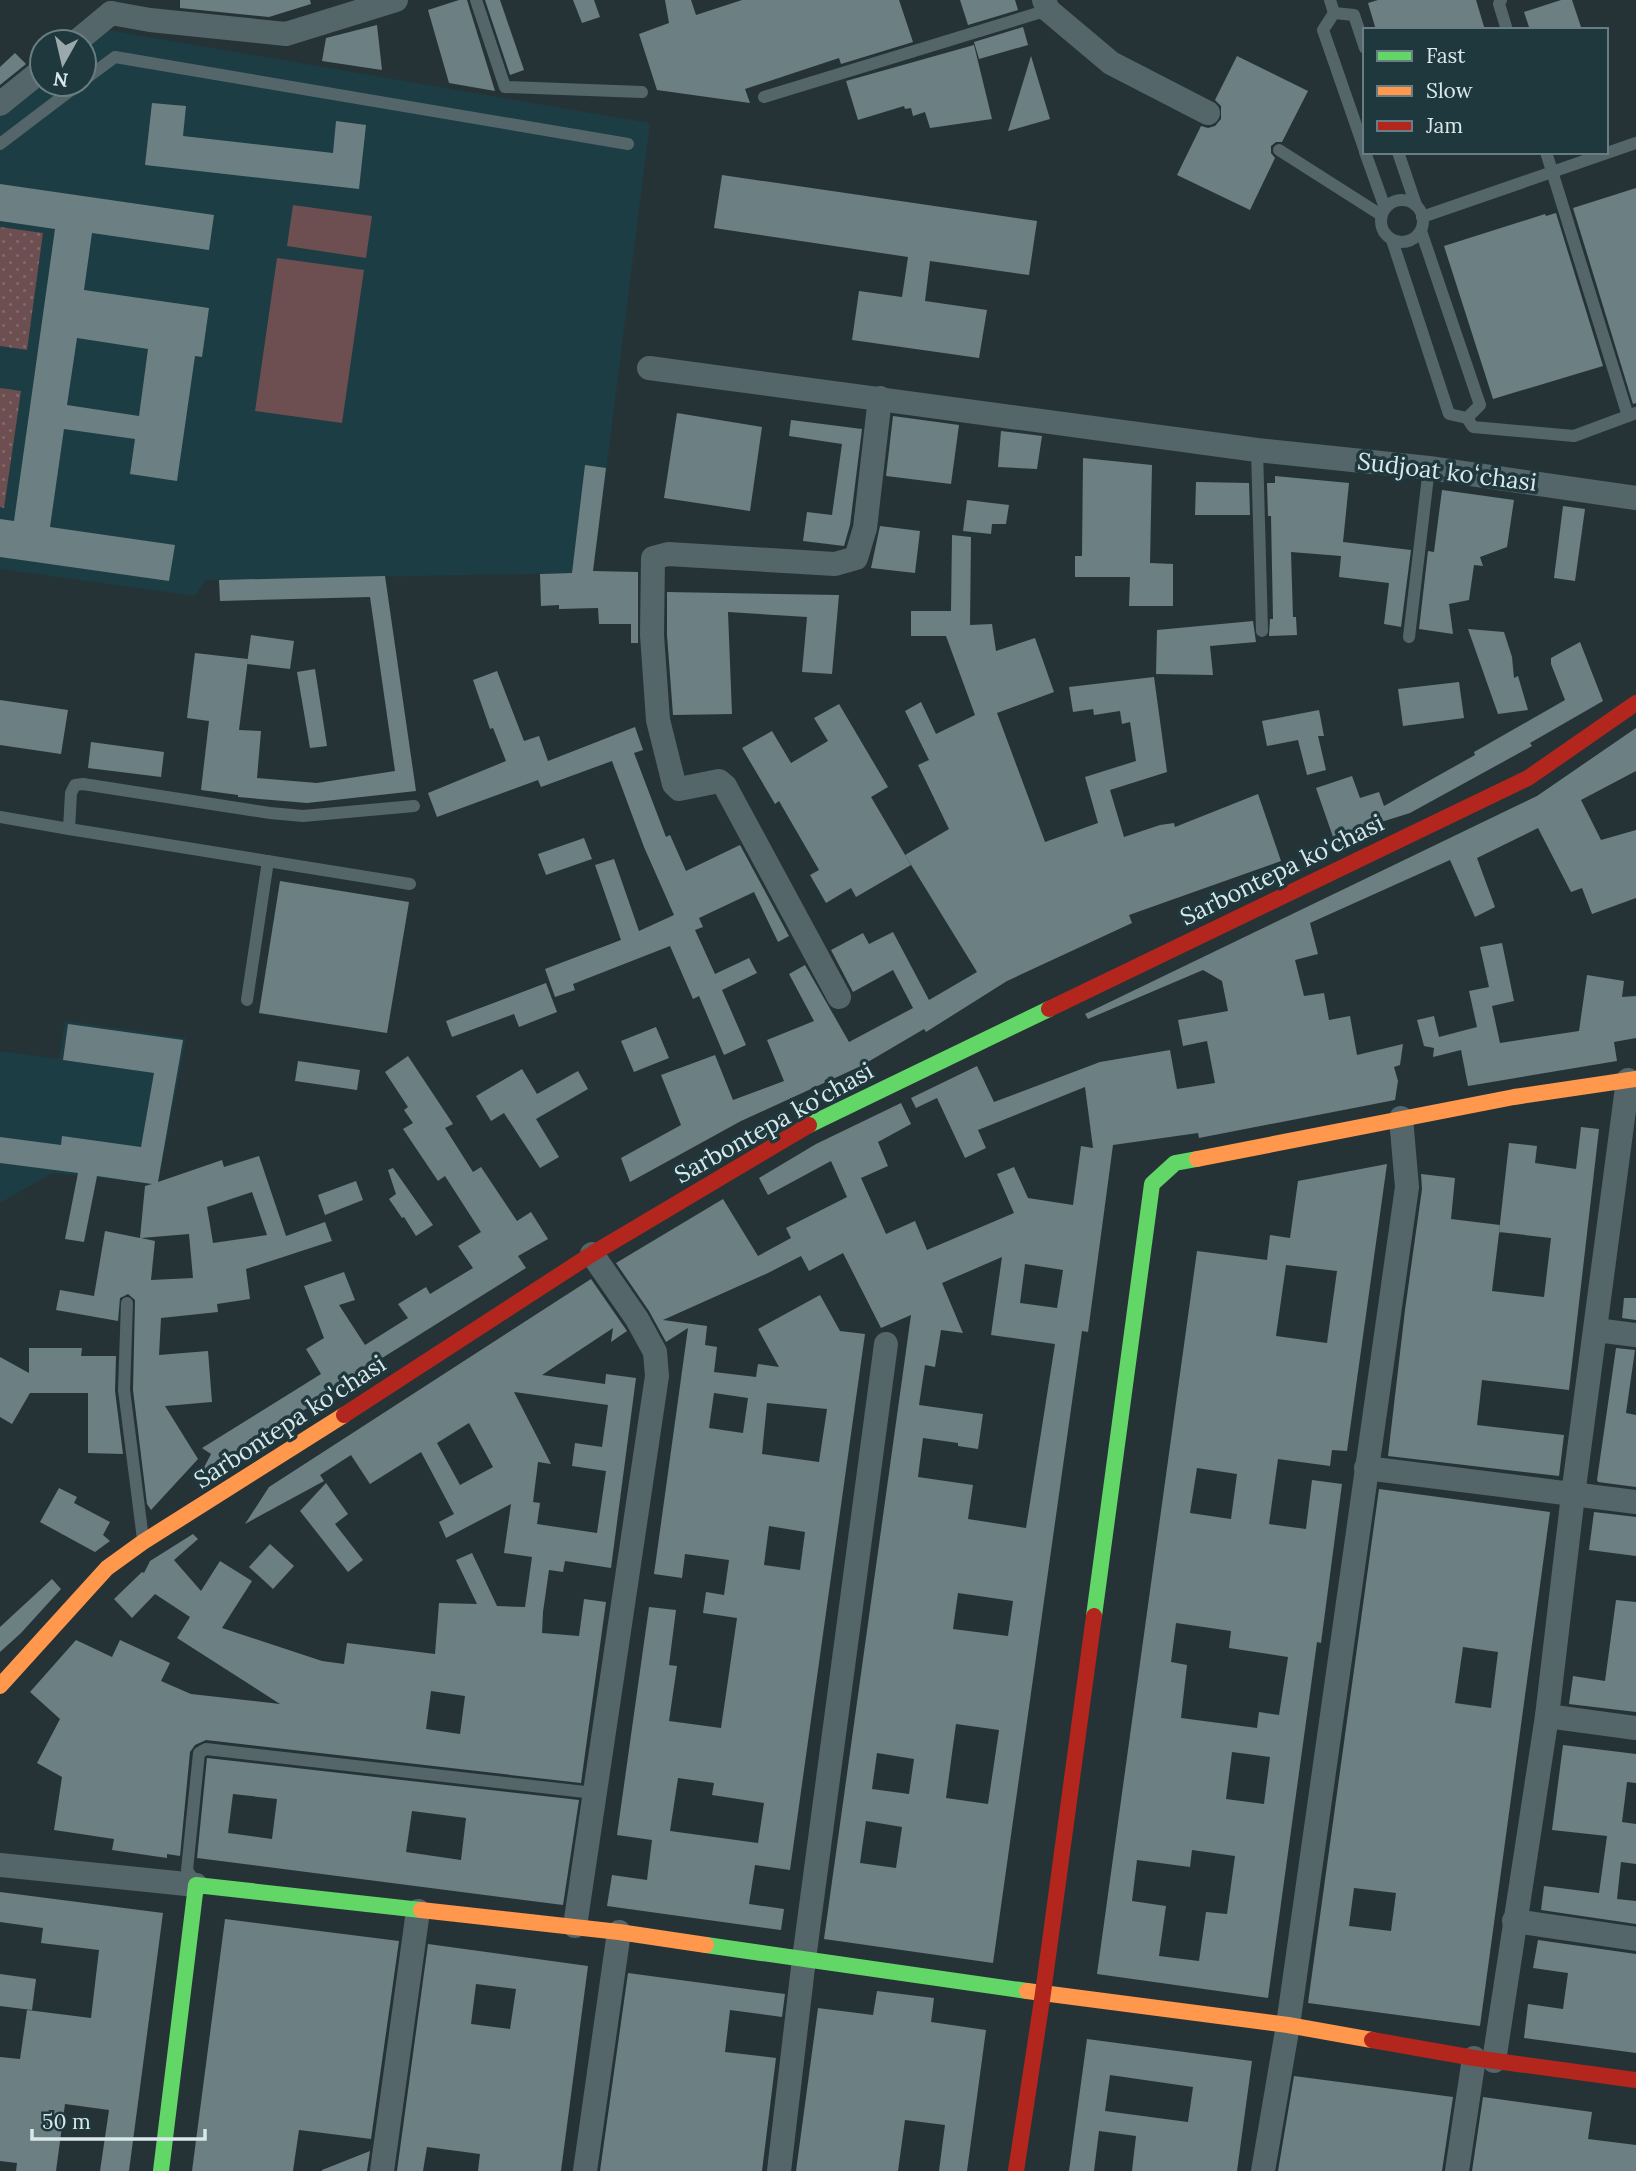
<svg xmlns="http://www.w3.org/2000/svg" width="1636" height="2171" viewBox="0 0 1636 2171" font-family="Lora,serif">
<defs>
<pattern id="grass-dots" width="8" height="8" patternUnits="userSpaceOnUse" patternTransform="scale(1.75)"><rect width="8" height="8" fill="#6d4e51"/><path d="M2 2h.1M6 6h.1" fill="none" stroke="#81686a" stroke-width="1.8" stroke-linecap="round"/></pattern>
</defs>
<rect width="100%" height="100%" fill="#263336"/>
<g fill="#1c3d43">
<polygon points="96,28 650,123 596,551 585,550 582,573 206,580 195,596 0,569 0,109 42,84 84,84 84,42"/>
<polygon points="65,1021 186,1038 158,1184 52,1173 0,1203 0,1051 59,1059"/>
</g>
<g fill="url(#grass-dots)">
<polygon points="0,227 43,233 27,350 0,346"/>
<polygon points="0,388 21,391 4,508 0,507"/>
</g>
<g fill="#6d4e51">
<polygon points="293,205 372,216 366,258 287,246"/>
<polygon points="277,258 364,270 342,423 255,411"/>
</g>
<g fill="#6c7f83" fill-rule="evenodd">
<polygon points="180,0 310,0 311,4 269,17 180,8"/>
<polygon points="459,0 467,0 495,91 449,83 428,10"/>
<polygon points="485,0 500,0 524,70 510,75"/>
<polygon points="573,0 594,0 600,17 582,23"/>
<polygon points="665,0 691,0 696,15 742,0 899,0 913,42 841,64 839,58 745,89 750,103 657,90 639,34 669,23"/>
<polygon points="960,0 1015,0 1018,10 968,25"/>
<polygon points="1378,0 1476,0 1485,30 1376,30 1368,3"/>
<polygon points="1561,0 1572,0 1582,30 1530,30 1524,12"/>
<polygon points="377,25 382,70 322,61 326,38"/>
<polygon points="1023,27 1028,45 979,59 974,42"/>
<polygon points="974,45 992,119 930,128 925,112 913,116 911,108 905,109 904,106 858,120 846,81"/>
<polygon points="15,53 26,64 0,85 0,67"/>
<polygon points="1031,56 1050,119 1008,131"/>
<polygon points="1237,56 1308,91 1282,142 1276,142 1271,146 1271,153 1275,158 1250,210 1177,175 1201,126 1208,128 1215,126 1221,119 1221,106 1215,100"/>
<polygon points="152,103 186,106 183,136 333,153 336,121 366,125 359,189 145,165"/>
<polygon points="722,175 1037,221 1029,275 930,261 925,301 987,310 979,358 852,340 859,291 902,297 908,257 714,228"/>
<path d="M0,184L214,215L209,250L92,233L84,290L209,308L202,357L195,356L177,481L130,474L135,439L64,429L50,527L175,545L169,581L0,557V519L14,521L55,229L0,221ZM77,338L148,349L139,416L67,405Z"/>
<polygon points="1636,188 1636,403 1633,404 1573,208"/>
<polygon points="1556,213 1603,366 1493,399 1444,246 1545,214 1546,216"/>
<polygon points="677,413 762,427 750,511 664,498"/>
<polygon points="893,416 959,425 951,484 886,476"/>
<polygon points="791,420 862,429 850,525 844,546 803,541 807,512 832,515 842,444 789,436"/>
<polygon points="1001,431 1042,436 1037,469 998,467"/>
<polygon points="1083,458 1152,465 1150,563 1173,564 1173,606 1129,606 1130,577 1075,577 1075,556 1082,556"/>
<polygon points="585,465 606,468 593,571 638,572 638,643 631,643 631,624 599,624 598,608 559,609 559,605 541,606 540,574 572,573"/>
<polygon points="1275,476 1349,483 1343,542 1411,550 1401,627 1384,624 1389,583 1339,577 1341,556 1291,552 1293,617 1296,617 1297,635 1269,636 1270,619 1273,619 1271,516 1268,516 1267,483 1275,483"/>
<polygon points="1196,482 1249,483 1250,515 1195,515"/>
<polygon points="1442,490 1514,500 1507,547 1480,557 1483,566 1474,565 1469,600 1449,604 1453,634 1419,629 1428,551 1434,552"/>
<polygon points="967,500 1009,505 1006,524 992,524 991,534 963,531"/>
<polygon points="1563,506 1585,509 1575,581 1554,578"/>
<polygon points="880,526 920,531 915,573 871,568"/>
<polygon points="952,535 971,537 970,625 992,624 996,651 1035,638 1054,692 997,713 1045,842 1098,823 1085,777 1136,761 1130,722 1122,724 1120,711 1094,715 1093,709 1073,712 1069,687 1154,677 1167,772 1110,790 1124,837 1160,825 1174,823 1175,827 1258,794 1281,861 1129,915 1132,923 1007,981 926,1032 924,1029 861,1066 741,1121 630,1182 621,1158 681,1125 661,1075 715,1055 733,1100 784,1081 767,1040 814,1021 789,974 805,965 849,1042 913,1008 893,970 853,992 831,950 863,933 869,944 893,932 929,1000 977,972 905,855 949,829 918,765 929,760 905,711 921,702 936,734 975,715 946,636 911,636 911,611 951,611"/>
<polygon points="385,576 416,791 307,803 238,797 238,795 201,790 209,721 187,718 195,653 248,659 239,730 261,731 257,778 317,783 395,771 370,597 220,601 219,580"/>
<polygon points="667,592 839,595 832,674 802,672 807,617 728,612 732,714 673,715 667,635"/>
<polygon points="1253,621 1256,642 1210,646 1213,675 1156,674 1157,630"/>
<polygon points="1468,629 1504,632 1512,657 1514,678 1518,676 1528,710 1498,714"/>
<polygon points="251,635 294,641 290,669 247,664"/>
<polygon points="1580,642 1603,701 1530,743 1532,746 1410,813 1333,837 1316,788 1352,776 1360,798 1379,792 1384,806 1475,755 1474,752 1565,700 1551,664 1551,658"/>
<polygon points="315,669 327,746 310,748 297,672"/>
<polygon points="497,671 524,741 539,736 548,761 635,727 643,750 634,753 666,837 670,835 686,871 740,845 789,936 778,942 754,892 699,918 703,927 695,930 715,974 749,958 757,973 722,990 746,1045 724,1055 699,996 693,999 670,946 573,984 575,990 555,997 545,969 621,940 595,865 614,859 639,931 674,915 644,847 612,761 541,787 538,780 437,817 428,793 506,761 493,728 490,729 473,680"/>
<polygon points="1459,682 1464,718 1403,726 1398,689"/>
<polygon points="0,700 68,710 61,754 0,745"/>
<polygon points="839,704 888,787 871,797 911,865 856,897 851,888 826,903 810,875 819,870 779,801 775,804 742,748 772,731 791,763 828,741 814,718"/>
<polygon points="1319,710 1324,736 1318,736 1326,770 1307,775 1298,740 1267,746 1262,721"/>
<path d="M1636,728V771L1581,800L1601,840L1636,830V898L1592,914L1582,888L1571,892L1538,828L1477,858L1495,907L1475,917L1450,860L1310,923L1318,954L1295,960L1304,996L1324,993L1329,1020L1350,1016L1357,1055L1403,1044L1400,1065L1394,1067L1398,1081L1395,1100L1199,1138L1198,1133L1113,1145L1088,1332L1082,1331L993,1963L824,1939L911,1315L881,1328L843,1253L809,1271L801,1256L768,1273L663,1320L707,1326L705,1345L717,1347L714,1372L756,1377L758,1364L779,1367L758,1329L820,1295L840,1331L865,1334L790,1870L755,1865L749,1904L784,1909L781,1930L607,1906L612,1875L647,1880L652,1840L617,1835L649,1607L676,1610L669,1665L677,1666L669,1721L721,1728L737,1618L703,1613L706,1592L724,1595L729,1560L685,1554L682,1578L654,1574L688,1328L666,1342L649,1311L616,1263L723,1199L758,1256L791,1238L786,1228L847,1197L831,1161L768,1195L759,1178L816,1144L901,1103L911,1124L878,1142L888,1166L861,1178L886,1234L915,1221L927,1250L1014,1213L997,1174L1014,1167L1028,1198L1073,1205L1081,1146L1093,1148L1085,1087L978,1130L986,1148L965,1158L937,1098L916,1108L911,1098L977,1066L994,1102L1100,1062L1170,1050L1177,1089L1215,1083L1207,1041L1183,1046L1178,1020L1228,1011L1222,981L1203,970L1088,1019L1085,1014L1537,796ZM1002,1257L991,1335L1055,1344L1026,1528L968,1519L973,1485L918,1477L923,1438L958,1443V1446L978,1449L983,1414L919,1405L925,1365L935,1367L941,1330L963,1333L942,1283ZM1025,1264L1063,1270L1057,1308L1020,1303ZM714,1393L748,1398L743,1433L709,1428ZM767,1403L827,1409L819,1462L762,1454ZM769,1526L805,1532L800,1570L764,1565ZM958,1593L1013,1601L1008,1636L953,1629ZM956,1724L999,1730L988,1804L946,1798ZM877,1753L914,1759L909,1794L872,1789ZM678,1778L714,1783L712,1795L764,1803L758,1843L670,1831ZM866,1821L902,1827L896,1868L860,1863Z"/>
<polygon points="91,742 164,752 161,777 88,768"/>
<polygon points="584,838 592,859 546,875 538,854"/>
<polygon points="280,881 409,902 387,1033 259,1013"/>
<polygon points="1502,943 1514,1001 1492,1006 1500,1043 1579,1031 1587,975 1624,981 1622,997 1636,996 1636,1038 1614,1042 1617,1061 1468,1086 1461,1050 1433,1057 1434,1048 1424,1046 1417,1020 1434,1016 1439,1037 1477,1027 1469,991 1489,987 1480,947"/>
<polygon points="546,983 557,1012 519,1027 514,1014 452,1037 446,1021"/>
<path d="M68,1024L183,1040L158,1182L222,1160L224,1167L259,1156L286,1236L325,1222L332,1241L246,1269L250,1299L217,1304L218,1312L161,1318L159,1355L208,1351L212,1402L165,1406L198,1459L151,1510L147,1504L133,1390L135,1300L128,1294L120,1298L118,1321L56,1310L60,1290L94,1296L105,1231L140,1238L145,1186L152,1184L97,1176L84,1242L65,1239L78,1173L0,1163V1137L61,1145L62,1136L141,1147L154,1073L63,1060ZM252,1192L267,1235L213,1243L207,1207ZM189,1234L193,1278L151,1280L155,1241L141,1238Z"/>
<polygon points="656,1027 669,1058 634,1072 621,1041"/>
<polygon points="408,1056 453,1124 445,1128 473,1172 481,1167 517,1221 531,1212 548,1239 518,1256 526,1268 331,1390 333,1392 288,1420 289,1422 198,1479 211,1454 202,1448 321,1374 306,1349 324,1338 304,1286 344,1272 355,1300 339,1305 365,1345 408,1318 398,1304 426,1287 430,1294 473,1268 458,1246 481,1232 445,1176 438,1181 403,1129 413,1123 404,1110 408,1107 385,1072"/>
<polygon points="298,1061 360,1070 357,1090 295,1081"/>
<polygon points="522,1069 537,1094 578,1071 588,1089 536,1119 559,1157 540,1168 504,1113 491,1121 476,1096"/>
<polygon points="1581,1127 1599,1129 1569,1390 1482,1380 1477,1425 1564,1435 1559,1476 1388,1456 1405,1310 1422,1189 1421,1174 1455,1178 1451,1219 1500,1225 1492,1291 1544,1297 1551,1238 1499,1232 1509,1143 1537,1146 1535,1163 1576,1169"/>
<path d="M1387,1164L1347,1451L1332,1450L1330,1466L1278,1459L1269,1524L1306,1529L1312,1480L1342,1484L1321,1643L1317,1642L1268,1998L1097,1974L1197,1251L1267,1260L1270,1235L1290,1238L1298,1181ZM1286,1265L1337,1271L1327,1343L1276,1336ZM1197,1468L1237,1474L1231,1519L1190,1513ZM1176,1623L1231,1631L1229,1648L1288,1657L1279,1715L1259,1712L1257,1728L1181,1718L1187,1665L1171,1662ZM1232,1752L1270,1757L1264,1804L1226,1799ZM1192,1850L1235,1856L1227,1914L1206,1912L1199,1961L1159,1956L1166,1906L1132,1901L1137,1860L1190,1867Z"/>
<polygon points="393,1168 433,1225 416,1236 404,1217 402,1218 389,1199 396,1194 388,1170"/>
<polygon points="356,1181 363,1200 325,1215 318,1195"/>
<path d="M591,1279L627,1331L611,1342L613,1328L542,1375L605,1384L606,1374L636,1378L611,1568L565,1561L563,1572L549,1570L543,1612L542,1633L579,1636L584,1599L606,1602L581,1783L206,1740L195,1745L190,1752L180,1856L167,1854V1858L112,1850L114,1839L54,1830L62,1777L37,1763L60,1719L30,1692L76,1640L112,1657L120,1640L170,1663L161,1681L191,1694L280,1704L177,1638L190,1617L155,1594L132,1618L114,1599L142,1572L144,1573L150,1561L193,1534L198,1539L174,1560L201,1591L220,1561L252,1581L222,1628L322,1661L344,1664L347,1643L435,1654L439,1603L477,1604L456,1560L472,1553L497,1606L525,1607L532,1557L504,1553L511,1504L446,1538L439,1522L454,1514L421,1452L370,1484L351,1455L320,1475L324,1481L245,1524L269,1487ZM514,1392L608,1405L602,1447L575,1443L572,1466L606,1471L597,1533L537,1524L540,1503L533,1502L538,1462L551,1464ZM469,1423L493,1467L460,1485L437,1443ZM431,1691L465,1696L460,1734L426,1729Z"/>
<polygon points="1624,1298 1636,1298 1636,1320 1622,1318"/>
<polygon points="29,1348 82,1348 81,1356 116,1356 115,1391 123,1454 88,1453 88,1393 30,1393 12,1424 0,1417 0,1357 29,1373"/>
<polygon points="1616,1348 1635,1350 1626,1413 1636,1415 1636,1487 1598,1482 1597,1480"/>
<polygon points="326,1483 348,1514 335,1524 363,1560 348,1572 300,1511"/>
<polygon points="59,1488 77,1497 74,1503 110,1522 103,1535 110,1541 95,1552 40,1522"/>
<path d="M1379,1489L1550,1512L1480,2026L1308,2003ZM1463,1647L1498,1652L1491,1708L1455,1703ZM1354,1888L1396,1893L1391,1931L1349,1926Z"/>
<polygon points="1594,1512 1636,1517 1636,1556 1589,1550"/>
<polygon points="270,1544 294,1566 273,1589 249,1567"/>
<polygon points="52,1579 61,1589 21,1633 0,1652 0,1627"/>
<polygon points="1616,1600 1636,1602 1636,1712 1569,1704 1573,1676 1605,1681"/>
<polygon points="1563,1745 1636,1754 1636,1783 1627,1782 1622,1822 1636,1824 1636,1864 1621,1862 1617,1899 1636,1901 1636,1924 1541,1910 1544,1886 1599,1893 1607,1836 1552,1830"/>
<path d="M207,1758L579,1800L563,1905L197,1858ZM233,1794L277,1799L272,1839L228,1833ZM412,1811L466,1818L461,1860L406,1852Z"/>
<polygon points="0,1892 163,1913 129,2171 100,2171 109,2110 65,2104 56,2171 16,2171 17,2163 0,2161 0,2057 20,2059 27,2010 91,2018 99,1950 41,1943 43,1928 0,1922"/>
<polygon points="225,1919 399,1941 371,2139 299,2130 293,2171 192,2171"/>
<polygon points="1538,1940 1636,1954 1636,2053 1524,2038 1528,2004 1563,2009 1568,1973 1533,1968"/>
<path d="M428,1944L588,1966L561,2171H478L480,2154L427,2147L423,2171H397ZM476,1984L516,1989L510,2029L471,2024Z"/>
<polygon points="628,1973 785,1994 782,2017 730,2010 725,2052 776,2058 762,2171 600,2171"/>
<polygon points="0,1974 36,1979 32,2010 0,2006"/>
<polygon points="877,1991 934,1998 931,2022 986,2030 967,2171 939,2171 945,2125 905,2120 898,2171 796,2171 818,2008 873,2015"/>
<path d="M1087,2039L1252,2061L1237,2171H1132L1136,2136L1099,2131L1094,2171H1069ZM1110,2075L1193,2087L1188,2122L1105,2111Z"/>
<polygon points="1294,2076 1453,2097 1442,2171 1278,2171"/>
<polygon points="1483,2097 1592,2112 1588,2139 1636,2145 1636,2171 1472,2171"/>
<polygon points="370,2151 367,2171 322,2171 322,2170"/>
</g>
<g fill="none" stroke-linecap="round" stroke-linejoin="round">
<g stroke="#54666a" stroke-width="12">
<polyline points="476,0 505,87 642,92"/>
<polyline points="1330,0 1334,13 1323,30 1365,151"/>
<polyline points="1501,0 1499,4 1507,30"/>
<polyline points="1334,13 1354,15 1365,48"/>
<polyline points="84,80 115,57 628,144"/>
<polyline points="764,97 1048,10"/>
<polyline points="0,144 79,84"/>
<polyline points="1279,150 1381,215"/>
<polyline points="1365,152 1385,208"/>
<polyline points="1398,152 1416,205"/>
<polyline points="1546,152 1628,416"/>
<circle cx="1402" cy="221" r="21"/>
<polyline points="1422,217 1636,143"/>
<polyline points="1421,231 1480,405 1467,418"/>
<polyline points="1392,240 1449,414 1467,418 1473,427 1574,436 1636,413"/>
<polyline points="1257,450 1262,631"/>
<polyline points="1409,637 1429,468"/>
<polyline points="0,817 69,829 71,793 75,785 83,784 270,813 303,816 414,806"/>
<polyline points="69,829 410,884"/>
<polyline points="247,1000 268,861"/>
<polyline points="127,1303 124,1390 143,1539"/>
<polyline points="196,1884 187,1870 199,1753 206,1749 594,1793"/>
</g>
<g stroke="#54666a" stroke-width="24">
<polyline points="1044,0 1048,10 1111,63 1208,113"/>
<polyline points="111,13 150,20 286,34 396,0"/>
<polyline points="76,42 111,13"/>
<polyline points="0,104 42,70"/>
<polyline points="649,368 1257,450 1429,468 1636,498"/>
<polyline points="839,997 725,786 719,781 679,789 674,784 658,720 652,635 653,558 668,554 835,564 856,558 865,528 880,398"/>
<polyline points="1596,1330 1636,1335"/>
<polyline points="1366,1468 1636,1502"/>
<polyline points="1547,1716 1636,1728"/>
<polyline points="0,1865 196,1885"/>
<polyline points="1514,1921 1636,1939"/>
<polyline points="575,1926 657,1376 655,1352 637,1319 592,1254"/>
<polyline points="1494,2061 1547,1716 1573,1495 1628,1080"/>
<polyline points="382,2171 418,1911"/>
<polyline points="585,2171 619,1932"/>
<polyline points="779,2171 804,1959 886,1344"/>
<polyline points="1263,2171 1288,2025 1407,1187 1401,1118"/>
<polyline points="1457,2171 1474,2058"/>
</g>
<g stroke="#63d668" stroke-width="16">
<polyline points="809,1125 1049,1009"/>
<polyline points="1094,1616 1152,1184 1175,1163 1197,1159"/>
<polyline points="706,1945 1027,1991"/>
<polyline points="161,2171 196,1885 421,1910"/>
</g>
<g stroke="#ff974d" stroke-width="16">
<polyline points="1197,1159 1514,1097 1636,1079"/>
<polyline points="0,1686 107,1568 143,1542 344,1415"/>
<polyline points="421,1910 619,1932 706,1945"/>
<polyline points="1027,1991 1288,2025 1372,2040"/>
</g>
<g stroke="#b3261e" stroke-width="16">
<polyline points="1049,1009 1528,778 1636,703"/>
<polyline points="344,1415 592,1254 809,1125"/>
<polyline points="1372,2040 1474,2058 1636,2080"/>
<polyline points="1016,2171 1043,1993 1094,1616"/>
</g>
</g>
<g text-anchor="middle" stroke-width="7" stroke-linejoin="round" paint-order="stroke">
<g font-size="24" fill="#d9e8ea" stroke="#1f383d">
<text transform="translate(1447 472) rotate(7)" y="8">Sudjoat koʻchasi</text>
<text transform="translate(1282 870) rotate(-26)" y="8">Sarbontepa ko'chasi</text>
<text transform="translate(774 1123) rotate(-29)" y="8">Sarbontepa ko'chasi</text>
<text transform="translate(290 1422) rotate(-33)" y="8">Sarbontepa ko'chasi</text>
</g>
</g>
<rect x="1363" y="28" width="245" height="126" fill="#1f383d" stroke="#697e82" stroke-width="2"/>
<rect x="1377" y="51" width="35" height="10" fill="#63d668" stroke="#697e82" stroke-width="2"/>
<text x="1426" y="63" font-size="21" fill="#d9e8ea">Fast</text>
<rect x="1377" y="86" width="35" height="10" fill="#ff974d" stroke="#697e82" stroke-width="2"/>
<text x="1426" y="98" font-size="21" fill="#d9e8ea">Slow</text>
<rect x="1377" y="121" width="35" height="10" fill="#b3261e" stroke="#697e82" stroke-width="2"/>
<text x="1426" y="133" font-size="21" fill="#d9e8ea">Jam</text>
<g transform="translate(63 63) rotate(188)"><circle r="33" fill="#1f383d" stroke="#697e82" stroke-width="2"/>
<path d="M0-5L12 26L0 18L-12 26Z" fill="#9aa9ab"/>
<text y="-10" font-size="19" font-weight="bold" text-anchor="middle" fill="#d9e8ea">N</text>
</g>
<path d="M32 2129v10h173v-10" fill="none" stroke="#d9e8ea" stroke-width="3.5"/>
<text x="42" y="2129" font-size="21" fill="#d9e8ea" stroke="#1f383d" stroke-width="5" paint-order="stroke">50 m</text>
</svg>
